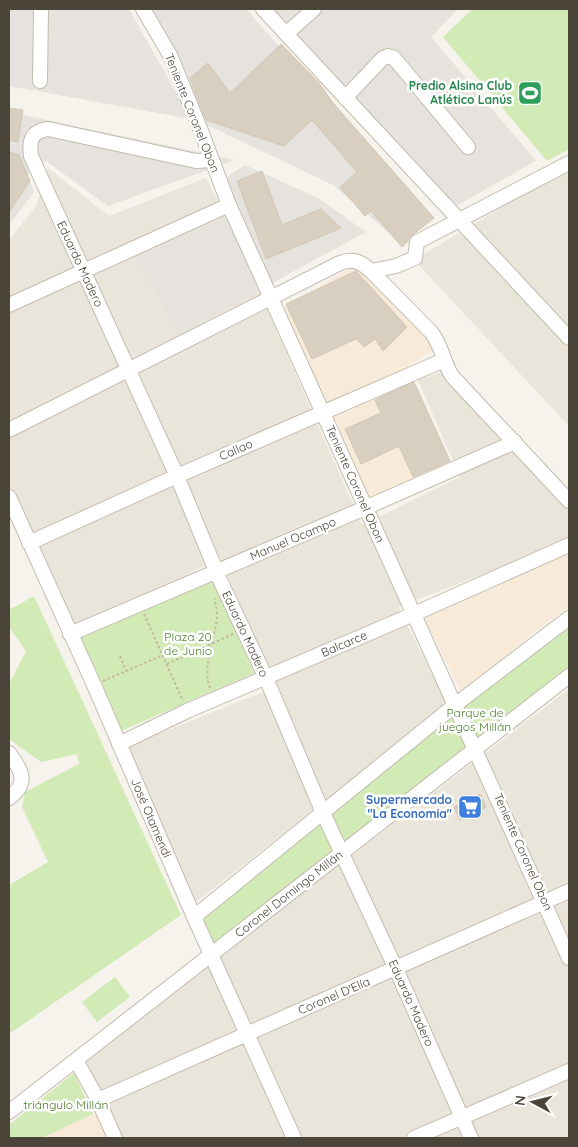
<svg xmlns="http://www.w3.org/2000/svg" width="578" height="1147" viewBox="0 0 578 1147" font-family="Quicksand,sans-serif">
<rect width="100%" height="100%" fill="#f6f3ec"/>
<g fill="#eae5da">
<polygon points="569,167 569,426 414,260"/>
<polygon points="48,168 109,216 206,178 227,218 362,525 460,477 418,380 448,370 569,507 569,541 398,607 447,704 196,902 126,747 273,688 221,558 72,630 9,489 9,240 36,206"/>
<polygon points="569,689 569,1138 121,1138 82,1063"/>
</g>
<g fill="#f7ead8">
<polygon points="357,264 436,349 404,368 446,470 372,503 283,308"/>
<polygon points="569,552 569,607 536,630 462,693 423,616"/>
<polygon points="106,1110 120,1138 42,1138 93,1114"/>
</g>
<g fill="#e6e2dd">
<polygon points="9,9 129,9 191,119 9,86"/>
<polygon points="151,9 246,9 430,218 397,240 333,185 205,124"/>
<polygon points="263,9 458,9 431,37 536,161 445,212"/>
<polygon points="9,112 235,160 108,206 46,161 27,174 34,192 9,225"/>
<polygon points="245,165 318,198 366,232 179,334 135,256 231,216 221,181"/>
</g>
<g fill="#d2eab5">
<polygon points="472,9 569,9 569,149 547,161 443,37"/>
<polygon points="213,578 254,673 121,731 80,636"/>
<polygon points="34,596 181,915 9,1034 9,885 48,862 22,807 25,792 79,764 77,754 41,762 9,739 9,684 26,651 9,627 9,610"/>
<polygon points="569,618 569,676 212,955 194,917"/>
<polygon points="115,977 130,997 97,1022 82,1002"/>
<polygon points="74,1073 93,1114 42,1138 9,1138 9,1125"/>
</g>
<g fill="#d8cfc1" stroke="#d3c7b4">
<polygon points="281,44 319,83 333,103 434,218 410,237 408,241 402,247 371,211 365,216 340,187 357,172 312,120 284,146 206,120 190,78 208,63 230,93"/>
<polygon points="9,108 23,110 18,142 9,140"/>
<polygon points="9,152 19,155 30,181 9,212"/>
<polygon points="262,171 282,225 321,209 341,228 266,259 237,181"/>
<polygon points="356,271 407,327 383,351 375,339 364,347 356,339 312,359 286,304"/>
<polygon points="414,382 450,461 413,477 399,446 361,464 345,429 381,413 375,400"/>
<polygon points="480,794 486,807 460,820 454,807"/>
</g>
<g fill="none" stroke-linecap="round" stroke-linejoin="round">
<defs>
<g id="minor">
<polyline points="143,9 170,55 201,131 229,205 569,958"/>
<polyline points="263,9 569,338"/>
<polyline points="286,34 314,9"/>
<polyline points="40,81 41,9"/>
<polyline points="345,98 383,58 388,56 394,58 468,147"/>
<path d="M212,160L196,161L48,129C31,131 29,141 31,156L177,476L219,578L266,678L323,813L396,969L471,1138"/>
<polyline points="371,271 396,266 415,258 417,242 569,163"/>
<polyline points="9,305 229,205"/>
<path d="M9,430L340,263C354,258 361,262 371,271L431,332C442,345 443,362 452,376L569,501"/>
<polyline points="9,497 94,685 194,917 294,1138"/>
<polyline points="29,543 177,476 444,360"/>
<polyline points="70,634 365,508 515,442"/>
<polyline points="119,744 187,711 414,614 569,545"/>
<path d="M9,753C21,769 30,783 9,798"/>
<polyline points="194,917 455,705 569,618"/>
<polyline points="76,1060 98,1100 115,1138"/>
<polyline points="98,1100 569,891"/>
<polyline points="9,1112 569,676"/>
<polyline points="414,1138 569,1071"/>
</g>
</defs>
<use href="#minor" stroke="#c2bbae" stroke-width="16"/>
<g stroke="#c4b79f" stroke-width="2" stroke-dasharray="2.5 2.5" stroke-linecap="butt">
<polyline points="144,614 183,701"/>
<polyline points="120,656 126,671"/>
<polyline points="167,664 233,634"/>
<polyline points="103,681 163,655"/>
<path d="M210,688C201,666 217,636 217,613C217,607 214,604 215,598"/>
</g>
<use href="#minor" stroke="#fff" stroke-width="14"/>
</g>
<defs>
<symbol id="stadium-square" viewBox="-11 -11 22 22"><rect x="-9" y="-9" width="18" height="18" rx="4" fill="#2e9e5b" stroke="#fff"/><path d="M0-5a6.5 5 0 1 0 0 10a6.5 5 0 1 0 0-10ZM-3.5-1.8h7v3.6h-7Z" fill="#fff"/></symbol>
<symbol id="supermarket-square" viewBox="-11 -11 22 22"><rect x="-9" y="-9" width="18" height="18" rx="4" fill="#3f7fe0" stroke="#fff"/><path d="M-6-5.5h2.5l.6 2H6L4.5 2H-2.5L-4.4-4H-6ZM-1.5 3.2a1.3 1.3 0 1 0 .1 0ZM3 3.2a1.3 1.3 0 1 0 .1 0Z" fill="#fff"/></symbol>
</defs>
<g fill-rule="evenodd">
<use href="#stadium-square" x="516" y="79" width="28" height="28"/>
<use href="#supermarket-square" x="456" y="793" width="28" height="28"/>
</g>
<g text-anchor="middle" stroke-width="5" stroke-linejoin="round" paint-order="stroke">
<g font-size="12" font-weight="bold" fill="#27864d" stroke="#fff" text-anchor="end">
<text x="512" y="90">Predio Alsina Club<tspan x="512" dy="14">Atlético Lanús</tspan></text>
</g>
<g font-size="12" fill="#4b4439" stroke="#fff">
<text transform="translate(192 113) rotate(68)" y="4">Teniente Coronel Obon</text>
<text transform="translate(80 264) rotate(65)" y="4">Eduardo Madero</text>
<text transform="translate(236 450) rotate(-24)" y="4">Callao</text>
<text transform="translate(355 484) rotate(66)" y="4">Teniente Coronel Obon</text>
<text transform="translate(293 539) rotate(-23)" y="4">Manuel Ocampo</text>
<text transform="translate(245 634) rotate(65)" y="4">Eduardo Madero</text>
<text transform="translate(344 644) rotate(-23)" y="4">Balcarce</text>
<text transform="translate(151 818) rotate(67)" y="4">José Otamendi</text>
<text transform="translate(523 852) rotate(66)" y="4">Teniente Coronel Obon</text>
<text transform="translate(289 894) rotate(-38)" y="4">Coronel Domingo Millán</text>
<text transform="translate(334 996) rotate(-23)" y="4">Coronel D'Elía</text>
<text transform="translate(411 1003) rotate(66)" y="4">Eduardo Madero</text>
</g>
<g font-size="12" fill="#4a7f2a" stroke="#fff">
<text x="188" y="641">Plaza 20<tspan x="188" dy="14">de Junio</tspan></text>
<text x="475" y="717">Parque de<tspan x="475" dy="14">juegos Millán</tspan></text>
<text x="66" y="1109">triángulo Millán</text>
</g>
<g font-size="12" font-weight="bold" fill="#366cbe" stroke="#fff" text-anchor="end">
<text x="452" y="804">Supermercado<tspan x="452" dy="14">"La Economia"</tspan></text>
</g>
</g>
<rect width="578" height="1147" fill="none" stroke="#4b4439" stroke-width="20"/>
<g transform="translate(533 1102) rotate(277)" stroke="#ffffff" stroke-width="4" paint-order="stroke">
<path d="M0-4L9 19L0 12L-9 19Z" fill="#4b4439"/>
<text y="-8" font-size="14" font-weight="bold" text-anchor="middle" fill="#4b4439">N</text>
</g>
</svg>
